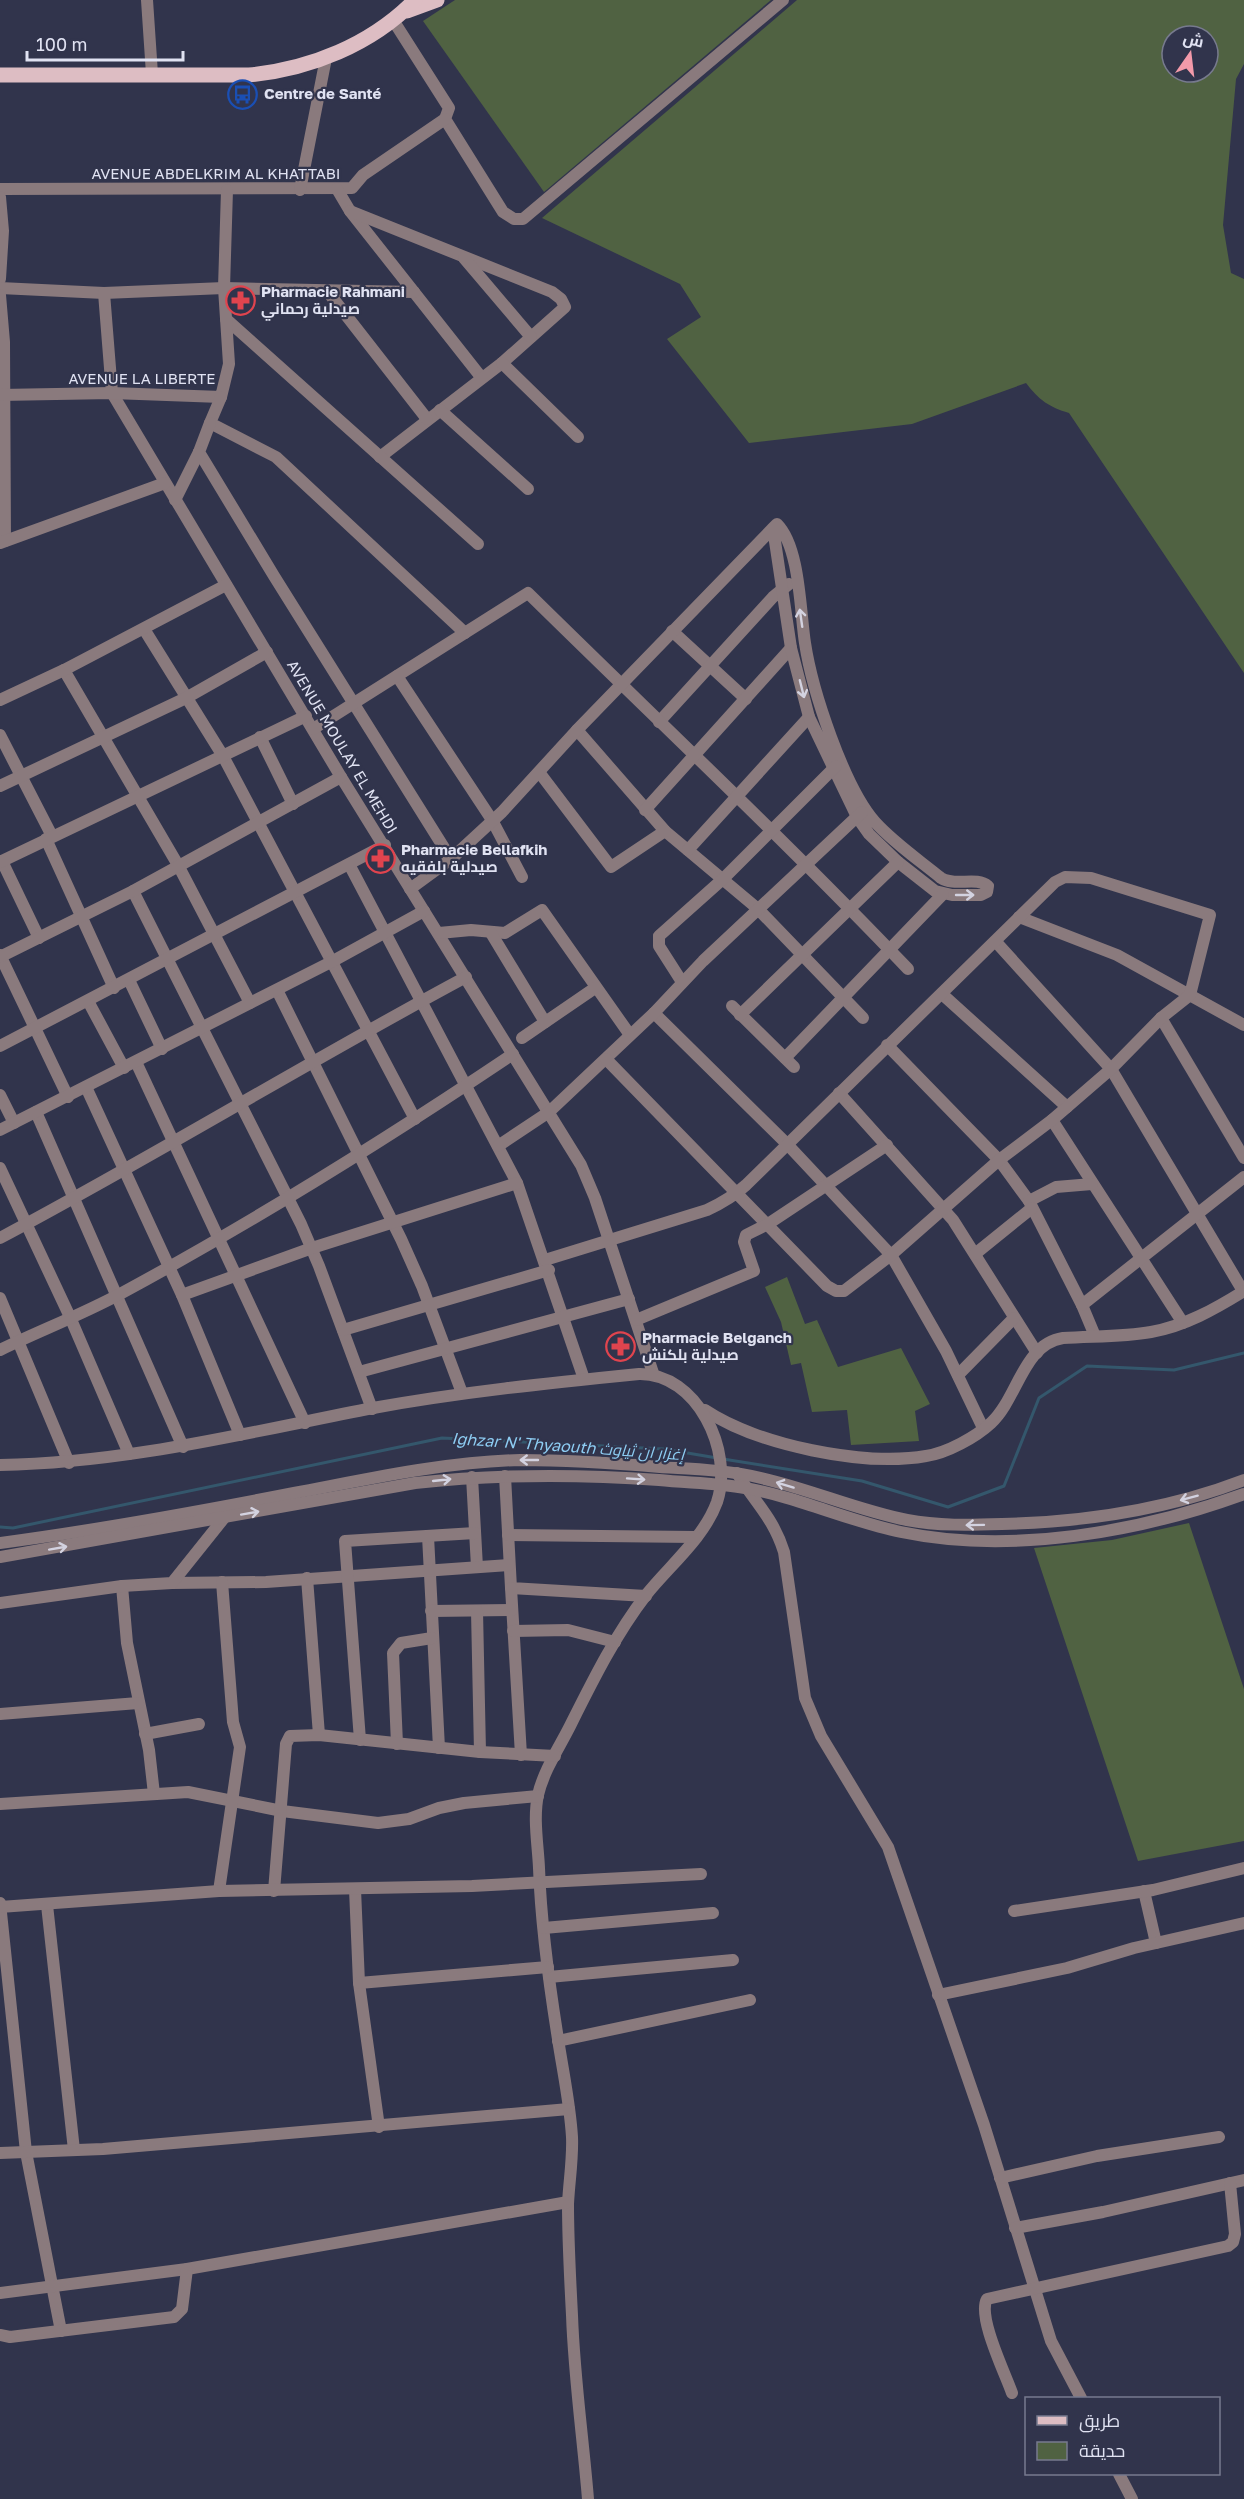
<svg xmlns="http://www.w3.org/2000/svg" width="1244" height="2499" viewBox="0 0 1244 2499" font-family="'Golos Text',Cairo,sans-serif">
<rect width="100%" height="100%" fill="#31344c"/>
<g fill="#506242" fill-rule="evenodd">
<polygon points="455,0 771,0 544,192 423,21"/>
<path d="M797,0H1244V64L1236,79L1223,225L1231,273L1244,279V673L1069,413C1049,407 1039,400 1026,383L912,424L749,443L667,339L701,317L680,284L542,218ZM1172,36H1208V72H1172Z"/>
<polygon points="787,1277 805,1324 817,1320 838,1367 901,1348 930,1404 915,1411 919,1441 851,1445 847,1410 812,1412 801,1363 791,1365 781,1322 765,1287"/>
<polygon points="1189,1523 1244,1689 1244,1841 1138,1861 1034,1548 1112,1540"/>
</g>
<g fill="none" stroke-linecap="round" stroke-linejoin="round">
<g stroke="#34576c" stroke-width="3">
<polyline points="723,1459 862,1481 948,1507 1004,1486 1039,1398 1087,1366 1174,1370 1244,1353"/>
<polyline points="0,1527 13,1528 442,1438 664,1449 717,1458"/>
</g>
<g stroke="#8a7a7d" stroke-width="12">
<polyline points="147,0 152,74"/>
<polyline points="393,20 449,108 445,119 503,212 514,219 523,219 783,0"/>
<polyline points="0,189 352,188 363,175 445,119"/>
<polyline points="337,189 350,211 481,377"/>
<polyline points="300,190 326,58"/>
<polyline points="0,197 3,231 0,279"/>
<polyline points="350,211 552,292 561,299 565,307 502,363 380,457"/>
<polyline points="464,258 531,337"/>
<polyline points="0,288 104,293 224,288 414,292"/>
<polyline points="328,292 427,419"/>
<polyline points="104,293 112,393 341,777 581,1165 595,1198 653,1373"/>
<polyline points="0,295 4,342 5,541"/>
<polyline points="226,319 478,544"/>
<polyline points="502,363 578,437"/>
<polyline points="0,395 112,393 221,397 229,364 224,288 227,190"/>
<polyline points="221,397 210,423 276,457 465,633"/>
<polyline points="440,410 528,489"/>
<polyline points="210,423 199,452 274,576 451,859"/>
<polyline points="175,500 199,452"/>
<polyline points="0,543 165,483"/>
<polyline points="144,629 223,756 415,1119"/>
<polyline points="672,631 746,699"/>
<polyline points="64,670 178,865 250,1003"/>
<polyline points="397,676 492,820 522,877"/>
<polyline points="0,700 64,670 226,585"/>
<polyline points="659,722 773,597 789,584"/>
<path d="M313,729L528,593C655,718 785,840 908,969"/>
<polyline points="577,730 665,831 758,909 863,1018"/>
<polyline points="0,735 52,836"/>
<polyline points="260,737 293,804"/>
<polyline points="539,772 611,867 665,831"/>
<polyline points="0,786 186,698 267,652"/>
<polyline points="645,810 791,648"/>
<polyline points="46,839 114,988"/>
<polyline points="688,850 809,717"/>
<polyline points="2,861 39,938"/>
<polyline points="0,862 306,716"/>
<polyline points="350,866 517,1183 584,1379"/>
<path d="M410,889L451,859L502,812L577,730L773,528L777,524C800,547 800,611 805,643C812,690 844,787 875,822C894,843 919,860 941,878C955,887 976,876 988,886L987,892L981,895H952L935,891L898,862L869,834L857,817L809,717L791,648L773,528"/>
<polyline points="133,891 301,1224 319,1266 372,1409"/>
<polyline points="1019,917 1117,955 1244,1025"/>
<polyline points="439,933 471,930 505,933 542,910 630,1035"/>
<polyline points="491,933 545,1022"/>
<polyline points="996,942 1111,1069 1243,1291"/>
<polyline points="0,955 68,1097"/>
<polyline points="0,957 133,891 341,777"/>
<polyline points="129,980 162,1049"/>
<polyline points="682,982 659,946 659,936 724,878 836,766"/>
<polyline points="277,990 401,1239 422,1286 462,1393"/>
<polyline points="942,994 1067,1107"/>
<polyline points="88,1001 124,1068"/>
<polyline points="732,1006 794,1067"/>
<polyline points="654,1013 787,1144 891,1255 946,1351 983,1428"/>
<polyline points="740,1015 898,862"/>
<polyline points="1161,1018 1244,1158"/>
<polyline points="522,1038 595,988"/>
<polyline points="887,1045 999,1160 1029,1201 1082,1305 1095,1336"/>
<polyline points="0,1046 385,845"/>
<polyline points="785,1058 943,894"/>
<polyline points="136,1062 305,1423"/>
<polyline points="86,1087 182,1295 240,1435"/>
<polyline points="839,1093 953,1220 1037,1353"/>
<polyline points="0,1095 14,1123"/>
<polyline points="36,1112 183,1447"/>
<polyline points="1052,1120 1183,1323"/>
<polyline points="0,1130 333,961 424,911"/>
<polyline points="498,1146 549,1112 654,1013 703,961 862,812"/>
<polyline points="0,1168 70,1317 129,1454"/>
<polyline points="1029,1201 1056,1187 1092,1184"/>
<path d="M0,1238C158,1154 309,1061 466,977"/>
<polyline points="975,1254 1032,1208"/>
<path d="M545,1260L707,1210C722,1203 734,1196 746,1185L1055,882L1065,877L1091,878L1210,915L1190,995L1161,1018L1111,1069L1052,1120L999,1160L891,1255L844,1291H836L827,1286L606,1059"/>
<polyline points="182,1295 312,1248 517,1183"/>
<polyline points="0,1298 69,1463"/>
<polyline points="1082,1305 1244,1177"/>
<polyline points="636,1320 754,1271 744,1242 746,1235 768,1224 887,1145"/>
<polyline points="343,1330 549,1270"/>
<path d="M0,1350C39,1331 81,1315 120,1294C255,1221 385,1140 513,1054"/>
<polyline points="359,1372 629,1299"/>
<polyline points="958,1375 1014,1318"/>
<path d="M705,1410C757,1445 864,1467 926,1456C947,1453 976,1437 991,1423C1018,1398 1023,1344 1063,1338C1092,1336 1123,1337 1151,1332C1185,1326 1215,1309 1244,1291"/>
<path d="M0,1465C127,1463 249,1432 373,1408C461,1392 549,1383 639,1374C697,1373 734,1451 717,1502C704,1538 669,1566 646,1595C616,1634 594,1678 572,1722C561,1745 544,1769 538,1795C533,1818 538,1845 539,1868C541,1925 549,1983 558,2039C563,2072 570,2104 572,2137C573,2159 569,2182 568,2204C568,2241 570,2278 572,2315C574,2376 583,2438 588,2499"/>
<path d="M737,1473C755,1503 773,1517 784,1552L805,1698L821,1736L888,1847L984,2125L1051,2341L1081,2398"/>
<polyline points="505,1476 511,1588 646,1596"/>
<polyline points="472,1477 477,1567"/>
<polyline points="508,1535 695,1537"/>
<polyline points="428,1536 439,1748"/>
<polyline points="307,1578 319,1735"/>
<polyline points="172,1583 266,1582 509,1565"/>
<polyline points="122,1586 127,1643 149,1750 154,1794"/>
<polyline points="511,1588 521,1755"/>
<polyline points="0,1603 122,1586 172,1583 224,1518"/>
<polyline points="431,1611 512,1610"/>
<polyline points="477,1611 480,1752"/>
<polyline points="513,1631 568,1630 615,1642"/>
<polyline points="0,1714 138,1703"/>
<polyline points="145,1734 199,1724"/>
<polyline points="360,1740 345,1541 475,1533"/>
<polyline points="397,1744 393,1653 401,1643 432,1638"/>
<polyline points="0,1804 188,1792 282,1811 378,1823 409,1819 439,1808 464,1803 538,1796"/>
<polyline points="355,1889 359,1983 379,2127"/>
<polyline points="219,1891 240,1747 233,1722 222,1582"/>
<polyline points="274,1891 286,1744 290,1736 319,1735 480,1752 555,1756"/>
<polyline points="1144,1891 1156,1943"/>
<polyline points="0,1903 26,2152 61,2331"/>
<polyline points="47,1905 74,2150"/>
<polyline points="0,1907 219,1891 472,1886 701,1874"/>
<polyline points="1014,1911 1153,1890 1244,1868"/>
<polyline points="544,1928 713,1913"/>
<polyline points="549,1977 733,1960"/>
<polyline points="359,1983 548,1967"/>
<polyline points="938,1995 1067,1968 1134,1948 1244,1923"/>
<polyline points="558,2041 750,2000"/>
<polyline points="0,2153 103,2149 569,2109"/>
<polyline points="1000,2178 1097,2156 1219,2137"/>
<polyline points="1015,2228 1103,2212 1244,2180"/>
<polyline points="0,2293 187,2269 568,2202"/>
<polyline points="0,2335 10,2337 174,2317 182,2309 187,2269"/>
<path d="M1012,2393C1005,2373 977,2316 987,2299L1228,2246L1233,2242L1235,2234L1230,2183"/>
<polyline points="1119,2474 1132,2499"/>
</g>
<g stroke="#8a7a7d" stroke-width="12">
<path d="M0,1543C98,1530 197,1512 294,1493C369,1479 444,1462 520,1460C567,1460 613,1463 660,1467C693,1469 728,1470 761,1478C810,1489 857,1510 907,1520C938,1526 970,1525 1002,1524C1085,1522 1166,1510 1244,1480"/>
<path d="M0,1557L415,1483C497,1474 577,1474 659,1480C688,1483 717,1483 745,1488C798,1497 848,1521 901,1532C1011,1555 1140,1532 1244,1494"/>
</g>
<g stroke="#ddbdc3" stroke-width="15">
<polyline points="407,11 437,0"/>
<path d="M0,75H249C310,69 371,45 415,0"/>
</g>
</g>
<defs><path id="oneway-shaft" d="M-6 0H5M1.5-3L5.5 0L1.5 3" fill="none" stroke-width="1.6" stroke-linecap="round" stroke-linejoin="round" transform="scale(1.5)"/></defs>
<g stroke="#d3d2e0">
<use href="#oneway-shaft" transform="translate(801 618) rotate(-98)"/>
<use href="#oneway-shaft" transform="translate(802 689) rotate(76)"/>
<use href="#oneway-shaft" transform="translate(965 895)"/>
<use href="#oneway-shaft" transform="translate(529 1460) rotate(-180)"/>
<use href="#oneway-shaft" transform="translate(636 1479) rotate(4)"/>
<use href="#oneway-shaft" transform="translate(442 1480) rotate(-6)"/>
<use href="#oneway-shaft" transform="translate(785 1485) rotate(-163)"/>
<use href="#oneway-shaft" transform="translate(1189 1498) rotate(165)"/>
<use href="#oneway-shaft" transform="translate(250 1513) rotate(-10)"/>
<use href="#oneway-shaft" transform="translate(975 1525) rotate(179)"/>
<use href="#oneway-shaft" transform="translate(58 1548) rotate(-10)"/>
</g>
<defs>
<symbol id="bus-ring" viewBox="-11 -11 22 22"><circle r="9.5" fill="#31344c" stroke="#1a4fb4" stroke-width="1.5"/><path d="M-5-6H5V4H4V6H2V4H-2V6H-4V4H-5ZM-3.5-4V0h7V-4ZM-3.5 1.2v1.5H-2V1.2ZM2 1.2v1.5H3.5V1.2Z" fill="#1a4fb4"/></symbol>
<symbol id="pharmacy-ring" viewBox="-11 -11 22 22"><circle r="9.5" fill="#31344c" stroke="#e0444e" stroke-width="1.5"/><path d="M-2-6h4v4h4v4h-4v4h-4v-4h-4v-4h4Z" fill="#e0444e"/></symbol>
</defs>
<g fill-rule="evenodd">
<use href="#bus-ring" x="226" y="78" width="33" height="33"/>
<use href="#pharmacy-ring" x="224" y="284" width="33" height="33"/>
<use href="#pharmacy-ring" x="364" y="842" width="33" height="33"/>
<use href="#pharmacy-ring" x="604" y="1330" width="33" height="33"/>
</g>
<g text-anchor="middle" stroke-width="4.5" stroke-linejoin="round" paint-order="stroke">
<g font-size="15" font-weight="bold" fill="#e0e2f2" stroke="#31344c" text-anchor="start">
<text x="264" y="99">Centre de Santé</text>
<text x="261" y="297">Pharmacie Rahmani<tspan x="261" dy="17">صيدلية رحماني</tspan></text>
<text x="401" y="855">Pharmacie Bellafkih<tspan x="401" dy="17">صيدلية بلفقيه</tspan></text>
<text x="642" y="1343">Pharmacie Belganch<tspan x="642" dy="17">صيدلية بلكنش</tspan></text>
</g>
<g font-size="15" fill="#e0e2f2" stroke="#31344c">
<text x="216" y="179">AVENUE ABDELKRIM AL KHATTABI</text>
<text x="142" y="384">AVENUE LA LIBERTE</text>
<text transform="translate(342 747) rotate(59)" y="5">AVENUE MOULAY EL MEHDI</text>
</g>
<g font-size="16" font-style="italic" fill="#8dccf2" stroke="#31344c">
<text transform="translate(568 1446) rotate(4)" y="6">Ighzar N' Thyaouth إغزار ان ثياوث</text>
</g>
</g>
<rect x="1025" y="2397" width="195" height="78" fill="#31344c" stroke="#777a8e" stroke-width="1.5"/>
<rect x="1037" y="2416" width="30" height="9" fill="#ddbdc3" stroke="#777a8e" stroke-width="1.5"/>
<text x="1079" y="2427" font-size="18" fill="#e0e2f2">طريق</text>
<rect x="1037" y="2442" width="30" height="18" fill="#506242" stroke="#777a8e" stroke-width="1.5"/>
<text x="1079" y="2457" font-size="18" fill="#e0e2f2">حديقة</text>
<g transform="translate(1190 54) rotate(14)"><circle r="28" fill="#31344c" stroke="#777a8e" stroke-width="1.5"/>
<path d="M0-4.5L10 22L0 15L-10 22Z" fill="#f39aaa"/>
<text y="-9" font-size="16" font-weight="bold" text-anchor="middle" fill="#e0e2f2">ش</text>
</g>
<path d="M27 51v9h156v-9" fill="none" stroke="#e0e2f2" stroke-width="3"/>
<text x="36" y="51" font-size="18" fill="#e0e2f2" stroke="#31344c" stroke-width="4.5" paint-order="stroke">100 m</text>
</svg>
